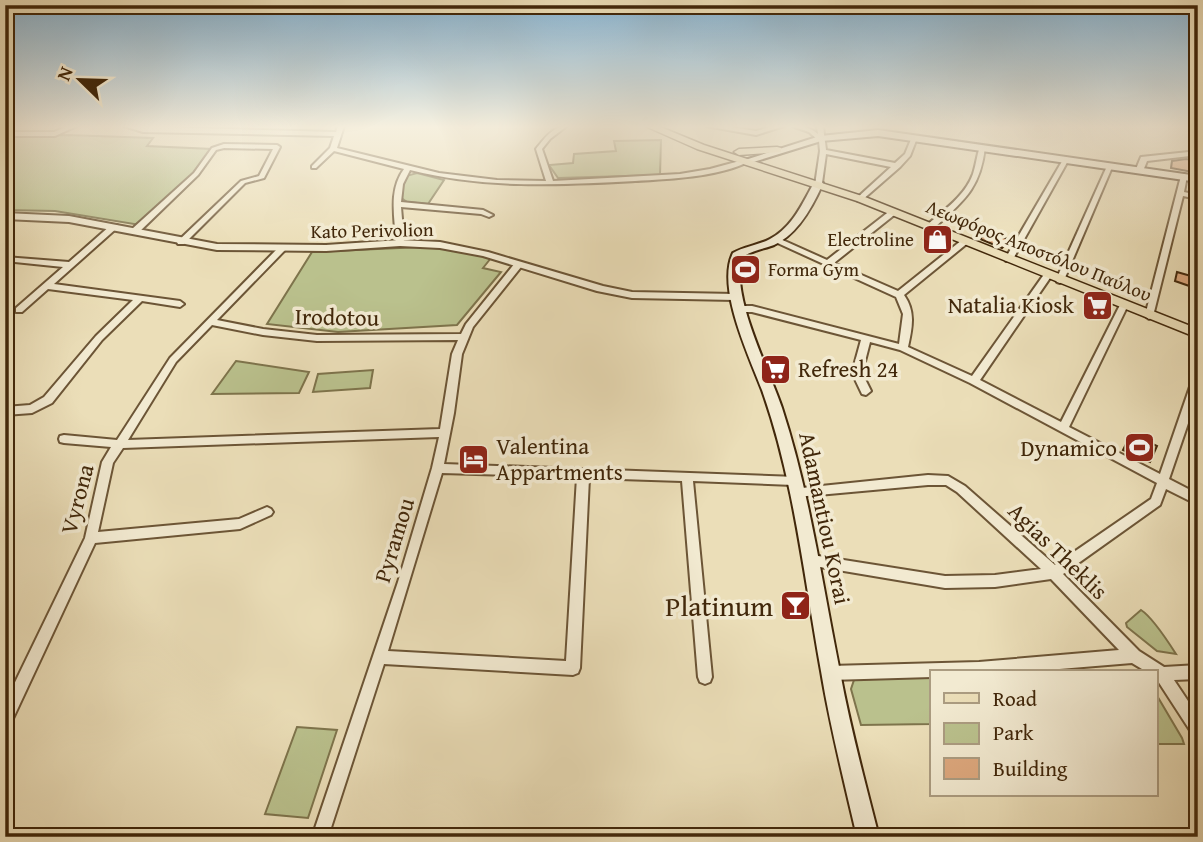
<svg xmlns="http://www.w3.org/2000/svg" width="1203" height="842" viewBox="0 0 1203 842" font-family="'Gentium Book Plus',serif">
<rect width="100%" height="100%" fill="#ebdeb8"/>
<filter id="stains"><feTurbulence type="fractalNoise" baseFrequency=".00286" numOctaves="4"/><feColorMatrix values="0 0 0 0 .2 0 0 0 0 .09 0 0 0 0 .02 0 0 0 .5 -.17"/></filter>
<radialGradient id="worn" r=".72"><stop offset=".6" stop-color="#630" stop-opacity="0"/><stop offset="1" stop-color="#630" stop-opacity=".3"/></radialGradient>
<g fill="#bac18d" stroke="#7e744c" stroke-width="2">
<polygon points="67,135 153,138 147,146 212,149 188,179 140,225 55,211 5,210 5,136"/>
<polygon points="661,140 660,175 558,178 549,165 573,163 574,154 616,151 614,141"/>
<polygon points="417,173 444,180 428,204 407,202 400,197 406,176"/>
<polygon points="421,247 447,249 491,258 483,268 501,272 457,325 338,332 267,324 312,252"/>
<polygon points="236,361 309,372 299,393 212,394"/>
<polygon points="373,370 370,388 313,392 318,374"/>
<path d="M1141,610C1152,617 1169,643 1176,654L1157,651L1127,627L1126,623Z"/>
<polygon points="932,676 932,724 861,725 851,689 854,680 861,677"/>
<polygon points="1156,694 1182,738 1184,744 1156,744"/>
<polygon points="297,727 337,730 308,818 265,814"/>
</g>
<g fill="#dda87e" stroke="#41270a" stroke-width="2">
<polygon points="1186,159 1198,161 1198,173 1171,168 1172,161"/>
<polygon points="988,231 1010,240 1002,248 980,239"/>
<polygon points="1177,272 1198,278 1198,289 1175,281"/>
<polygon points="1131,434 1157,446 1150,462 1123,450"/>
</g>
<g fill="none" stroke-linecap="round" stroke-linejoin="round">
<defs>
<g id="minor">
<polygon points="68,126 77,126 55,136 5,136 5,132 54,132"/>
<path d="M124,126L336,132L338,126H344L337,148L439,173L497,180L546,181L536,149C544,139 553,126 567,126L550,139L542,149L553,181L680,174L710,169L747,159L750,161C720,177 669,179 635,181C558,185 486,189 410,170L403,184L401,202L483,210L493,215L489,217L481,214L401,207L404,243L400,245L396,243C395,217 388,191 404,169L334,151L316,168H312V166L330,148L334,136L143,132Z"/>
<polygon points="706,126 724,126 756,131 773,126 784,126 756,135"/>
<path d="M792,126C802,126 810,127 818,134L817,126H823L826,150L895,163L905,154L912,137L917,138L910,156L900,167L861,201H858V197L891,167L826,154L822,183L815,185L820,151L819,141L809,132Z"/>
<polygon points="224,144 277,145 280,147 264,178 245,183 184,244 178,244 177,242 241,181 259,176 273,149 224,148 216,150 198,175 138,233 132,233 132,229 194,173 212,148"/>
<path d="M980,146L985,147C980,190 963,201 933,229H927V225C944,210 965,196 973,174C976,165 977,155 980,146Z"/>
<polygon points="1064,158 1069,159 1013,259 1009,261 1006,261 1005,259"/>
<polygon points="1108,164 1113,165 1064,280 1060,283 1057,282 1056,280"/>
<polygon points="1184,174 1187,176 1184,192 1198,195 1198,199 1183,196 1153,316 1149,319 1145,316 1181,176"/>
<path d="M891,210L898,212L834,263L898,291L962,240H965L969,242L904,295C916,312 912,328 908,347L972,376L1045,273H1051L1052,275L980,380L1061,422L1119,307L1120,305H1126L1127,307L1069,427L1160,474L1193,378L1198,375V394L1169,479L1198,494V505L1166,489L1160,505L1063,574L1139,651L1164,667L1198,665V679L1174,680L1198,716V737L1193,735L1156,678V672H1147L1132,663L1023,672H932V677L830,680L825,678L823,673L825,668L830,666L979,662L1119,650L1051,579L995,587L945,588L808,565L806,561L808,557L812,555L945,576L995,575L1041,569L957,492L946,485H928L796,497L792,495L790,492L792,489L928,475L948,476L965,486L1055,565L1151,499L1157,483L970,383L900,350L870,342L862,373L871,391L866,395L862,394L852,373L861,340L752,312H740L736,309L740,306H752L899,344L903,314L896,297L771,240L775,238H778L827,260Z"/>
<polygon points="111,225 117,225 118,227 54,284 180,301 184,304 180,307 142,301 102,340 52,403 32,413 5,415 5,407 30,405 44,397 96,336 133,300 48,289 22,312 16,312 16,308 63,267 5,261 5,257 69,262"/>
<path d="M279,247H282L286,249L217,320L263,329L317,335L461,334L466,324L515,263H521V267L473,327L462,354L454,413L444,464L797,477L799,480L797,483L793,485L693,481L712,677L710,682L705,684L700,682L698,677L682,481L589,478L580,668L578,673L573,675L384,664L328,837H312L398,582L432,468L439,437L123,448L113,463L98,532L239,519L267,507L271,509L273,512L271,515L240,529L95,543L10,725L5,727V703L85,538L102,462L111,447L64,443L60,442L59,439L60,436L64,435L117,440L170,358ZM212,325L263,335L317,341L458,340L452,354L440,429L128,440L176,362ZM442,473L577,477L566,661L388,651Z"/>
</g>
<g id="tertiary">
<polygon points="1198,151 1198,155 1147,161 1143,171 1136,169 1141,157"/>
<polygon points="5,213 69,216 217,244 326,245 400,240 440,242 488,252 603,286 632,292 735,294 740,297 735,300 632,298 597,291 483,256 440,248 400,246 326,251 217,250 69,222 5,219"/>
</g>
<g id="secondary">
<polygon points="878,130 1198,176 1198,182 878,136 821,141 750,163 742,161 820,136"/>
<path d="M815,181L823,183C813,206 798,234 774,245C763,249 752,251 742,257C730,296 769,369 782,408C810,494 822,583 840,672C850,727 865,782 879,837H857C844,781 830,726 821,671C804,577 794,480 762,390C749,356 716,287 733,253C745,246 759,245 770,239C793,227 803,202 815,181Z"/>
</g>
<g id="primary">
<polygon points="645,126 658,126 704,145 865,197 1198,329 1198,338 857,201 697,149"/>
<polygon points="777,147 781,148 781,152 739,155 734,152 739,149"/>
</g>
</defs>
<use href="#minor" stroke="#6c5536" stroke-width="4"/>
<use href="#tertiary" stroke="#6c5536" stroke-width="4"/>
<use href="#secondary" stroke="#41270a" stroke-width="4"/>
<use href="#primary" stroke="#41270a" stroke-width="3"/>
<use href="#minor" fill="#f2ead1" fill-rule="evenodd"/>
<use href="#tertiary" fill="#f2ead1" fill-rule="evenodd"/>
<use href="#secondary" fill="#f2ead1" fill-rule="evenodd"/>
<use href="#primary" fill="#ebdeb8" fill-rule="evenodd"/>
</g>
<linearGradient id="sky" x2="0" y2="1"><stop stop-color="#89b6d5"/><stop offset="0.52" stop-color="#f6f0df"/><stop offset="1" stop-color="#f6f0df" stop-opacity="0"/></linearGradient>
<rect width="1203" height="244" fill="url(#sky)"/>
<defs>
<symbol id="shop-square" viewBox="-11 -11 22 22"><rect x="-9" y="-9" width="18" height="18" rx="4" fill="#8f2418" stroke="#f2ead1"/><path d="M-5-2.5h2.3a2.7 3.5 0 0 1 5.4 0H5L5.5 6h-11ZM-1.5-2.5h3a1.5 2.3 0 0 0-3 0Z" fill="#fff"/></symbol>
<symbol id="stadium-square" viewBox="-11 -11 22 22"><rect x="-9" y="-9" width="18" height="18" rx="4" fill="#8f2418" stroke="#f2ead1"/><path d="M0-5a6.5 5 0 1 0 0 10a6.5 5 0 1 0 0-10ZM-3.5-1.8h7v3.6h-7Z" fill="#fff"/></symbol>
<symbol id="supermarket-square" viewBox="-11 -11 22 22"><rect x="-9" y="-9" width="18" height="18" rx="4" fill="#8f2418" stroke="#f2ead1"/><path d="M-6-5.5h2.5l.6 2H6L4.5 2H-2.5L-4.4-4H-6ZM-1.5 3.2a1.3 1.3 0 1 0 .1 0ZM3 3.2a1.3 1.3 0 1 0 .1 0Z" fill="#fff"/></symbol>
<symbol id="hotel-square" viewBox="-11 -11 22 22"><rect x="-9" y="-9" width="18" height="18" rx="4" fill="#8f2418" stroke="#f2ead1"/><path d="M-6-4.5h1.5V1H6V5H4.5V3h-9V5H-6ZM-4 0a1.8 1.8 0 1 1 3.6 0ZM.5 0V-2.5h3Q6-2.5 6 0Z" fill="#fff"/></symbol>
<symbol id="bar-square" viewBox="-11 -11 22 22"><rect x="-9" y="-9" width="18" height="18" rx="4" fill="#8f2418" stroke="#f2ead1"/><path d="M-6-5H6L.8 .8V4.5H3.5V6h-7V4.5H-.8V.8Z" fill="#fff"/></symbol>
</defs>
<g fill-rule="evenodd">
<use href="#shop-square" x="920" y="222" width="35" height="35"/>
<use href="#stadium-square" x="728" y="252" width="35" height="35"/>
<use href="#supermarket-square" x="1080" y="288" width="35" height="35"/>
<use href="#supermarket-square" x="758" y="352" width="35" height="35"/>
<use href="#stadium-square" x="1122" y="430" width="35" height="35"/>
<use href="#hotel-square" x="456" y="442" width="35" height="35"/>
<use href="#bar-square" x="778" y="588" width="35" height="35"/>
</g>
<g text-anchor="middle" stroke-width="7" stroke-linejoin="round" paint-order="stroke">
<g font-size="19" fill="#41270a" stroke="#f2ead1">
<text transform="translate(372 230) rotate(-1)" y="7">Kato Perivolion</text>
<text transform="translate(1039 250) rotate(22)" y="7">Λεωφόρος Αποστόλου Παύλου</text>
</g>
<g font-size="19" fill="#41270a" stroke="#f2ead1" text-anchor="end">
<text x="914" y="246">Electroline</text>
<text x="768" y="276" text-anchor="start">Forma Gym</text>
</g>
<g font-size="23" fill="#41270a" stroke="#f2ead1" text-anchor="end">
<text x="1074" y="313">Natalia Kiosk</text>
<text x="798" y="377" text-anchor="start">Refresh 24</text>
<text x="496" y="454" text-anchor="start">Valentina<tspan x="496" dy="26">Appartments</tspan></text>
<text x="1117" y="456">Dynamico</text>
</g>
<g font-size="23" fill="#41270a" stroke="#f2ead1">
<text transform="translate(337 317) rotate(1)" y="8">Irodotou</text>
<text transform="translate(77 499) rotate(-75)" y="8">Vyrona</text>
<text transform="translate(825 518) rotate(78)" y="8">Adamantiou Korai</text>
<text transform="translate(394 540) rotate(-73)" y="8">Pyramou</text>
<text transform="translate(1058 551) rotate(44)" y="8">Agias Theklis</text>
</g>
<g font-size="28" fill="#41270a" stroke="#f2ead1" text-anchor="end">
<text x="773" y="616">Platinum</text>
</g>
</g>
<rect width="1203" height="842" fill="none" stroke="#ebdeb8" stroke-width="28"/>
<rect x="7" y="7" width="1189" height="828" fill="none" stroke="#41270a" stroke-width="3.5"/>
<rect x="14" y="14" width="1175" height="814" fill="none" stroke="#41270a" stroke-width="2"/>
<rect x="930" y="670" width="228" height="126" fill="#f2ead1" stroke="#ab9c81" stroke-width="2"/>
<rect x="944" y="693" width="35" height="10" fill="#ebdeb8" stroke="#ab9c81" stroke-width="2"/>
<text x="993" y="706" font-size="21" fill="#41270a">Road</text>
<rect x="944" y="723" width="35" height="21" fill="#bac18d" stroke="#ab9c81" stroke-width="2"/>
<text x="993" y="740" font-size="21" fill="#41270a">Park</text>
<rect x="944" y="758" width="35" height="21" fill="#dda87e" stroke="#ab9c81" stroke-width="2"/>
<text x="993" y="776" font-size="21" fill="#41270a">Building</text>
<g transform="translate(80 80) rotate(293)" stroke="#f2ead1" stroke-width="5" paint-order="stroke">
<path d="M0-5L12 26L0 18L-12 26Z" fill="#41270a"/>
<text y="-10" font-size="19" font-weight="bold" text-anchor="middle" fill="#41270a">N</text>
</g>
<rect width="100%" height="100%" filter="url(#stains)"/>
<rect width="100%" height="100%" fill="url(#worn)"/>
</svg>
